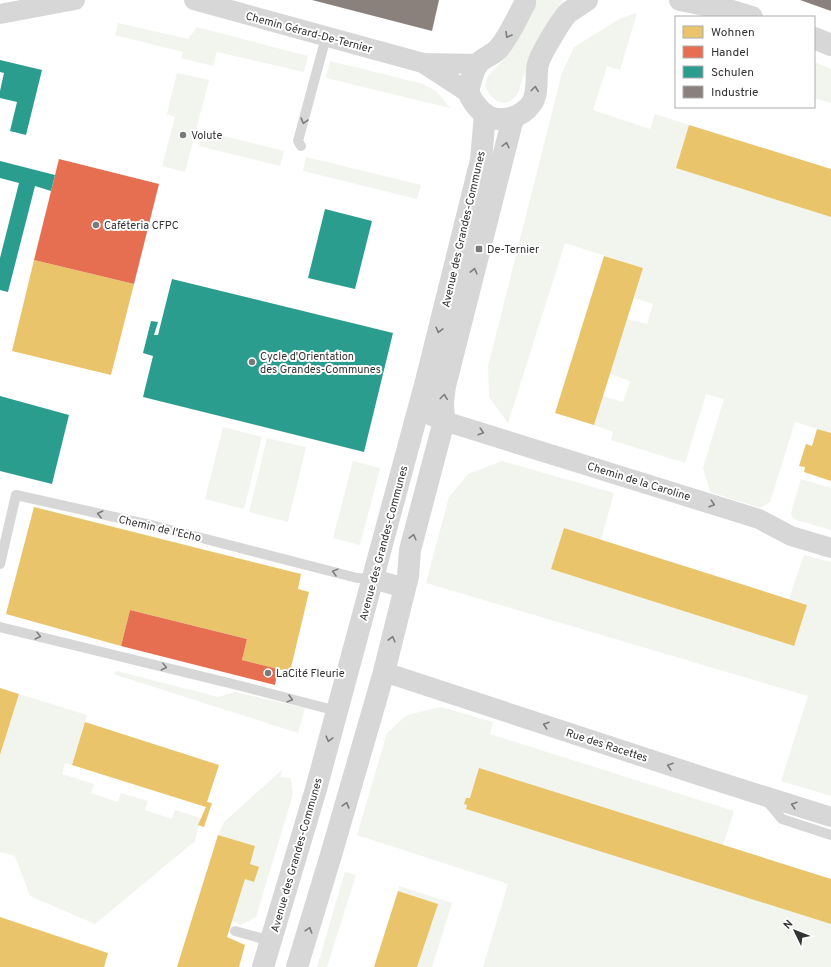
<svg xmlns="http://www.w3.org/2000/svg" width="831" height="967" viewBox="0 0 831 967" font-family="Overpass,sans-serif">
<rect width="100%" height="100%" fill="#fff"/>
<g fill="#f1f5ed">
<path d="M535,0H563C550,25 536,49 524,75C520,83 521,93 513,99C500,109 490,97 485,86L488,76L504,59Z"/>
<polygon points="637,13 620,70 607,66 593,110 650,129 655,114 689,125 676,168 831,217 831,433 795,422 770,502 760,508 710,492 703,468 724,399 706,394 685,463 611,440 613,432 594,425 603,396 623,402 630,381 610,374 627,319 647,324 653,304 634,298 643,268 565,243 508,423 489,397 488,366 562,73 574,47 621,18"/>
<polygon points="118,23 188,39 197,27 308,56 304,72 217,52 213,66 181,58 183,52 115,35"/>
<polygon points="330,61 423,84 436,91 450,108 326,78"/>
<polygon points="814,62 831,69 831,103 814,98"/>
<polygon points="177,73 209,80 185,172 162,166 175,117 167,114"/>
<polygon points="203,131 284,151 280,166 199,146"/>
<polygon points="306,157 421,185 417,199 303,171"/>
<polygon points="223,427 262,437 244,509 205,499"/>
<polygon points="267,438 306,447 288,522 249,512"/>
<polygon points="353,461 380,468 360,545 333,538"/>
<polygon points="502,461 614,493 601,540 564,528 551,569 794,646 807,605 789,599 804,555 831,562 831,796 781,781 808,696 426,583 449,497 468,474"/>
<polygon points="801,479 831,488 831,530 793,519 791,513"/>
<polygon points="117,671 218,697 235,692 305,708 298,733 113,674"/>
<polygon points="19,694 87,715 72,765 65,763 62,774 94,784 91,793 118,802 121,793 148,801 145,810 172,819 175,810 201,818 195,841 95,924 30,896 15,856 0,852 0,756"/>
<polygon points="441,707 493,722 490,734 734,811 723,845 631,816 831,924 831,967 483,967 508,884 357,835 387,733 407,715"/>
<polygon points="282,770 280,777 291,778 293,794 256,917 241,925 232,921 255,846 218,835 224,822"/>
<polygon points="345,872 356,875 327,967 317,967"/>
<polygon points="399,886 452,903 432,967 417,967 437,904 398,891"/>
</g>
<g fill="#e9c46a">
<polygon points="689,125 831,169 831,217 676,168"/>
<polygon points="604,256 643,268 594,425 555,413"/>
<polygon points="34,260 134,284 111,375 12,351"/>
<polygon points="817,429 831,433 831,481 804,472 805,467 799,466 806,444 812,446"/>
<polygon points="34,507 301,574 298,589 309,592 290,672 242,660 247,639 130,610 121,646 6,614"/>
<polygon points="564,528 807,605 794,646 551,569"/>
<polygon points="0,688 19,694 0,755"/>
<polygon points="85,722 219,765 207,802 212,803 204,827 198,825 206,807 72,765"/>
<polygon points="479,768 831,879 831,924 466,809 467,805 464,804 466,798 470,798"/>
<polygon points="218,835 255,846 250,864 259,867 254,882 245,879 227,937 245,945 239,967 177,967"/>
<polygon points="398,891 438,904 417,967 374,967"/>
<polygon points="0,917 108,953 104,967 0,967"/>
</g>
<g fill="#e76f51">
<polygon points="59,159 159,184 134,284 34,260"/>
<polygon points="130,610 247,639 242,660 278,669 275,685 121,646"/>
</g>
<g fill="#2a9d8f">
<polygon points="0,60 42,70 26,135 10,131 17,102 0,98 0,91 4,73 0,72"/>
<polygon points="0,161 55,175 51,191 35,186 8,292 0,290 0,258 19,183 0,178"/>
<polygon points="325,209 372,221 355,289 308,278"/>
<polygon points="172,279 393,333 364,452 143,397 153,356 143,353 151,321 158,322 154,335 158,335"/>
<polygon points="0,396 69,415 52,484 0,471"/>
</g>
<g fill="#8a817c">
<polygon points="312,0 439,0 432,31"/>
<polygon points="801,0 831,0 831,11 800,0"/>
</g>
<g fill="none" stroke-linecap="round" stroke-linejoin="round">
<g stroke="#d7d7d7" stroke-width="10">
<polyline points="301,146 298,141 326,37"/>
<polyline points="0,564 16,495 155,526 357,578 373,579"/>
<polyline points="0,627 237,685 337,711"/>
<polyline points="766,800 782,819 831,835"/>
<polyline points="235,931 271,941"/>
</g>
<g stroke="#d7d7d7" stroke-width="20">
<polyline points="194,0 423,63 478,64"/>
<polyline points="0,14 75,0"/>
<polyline points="423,63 469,93"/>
<polyline points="420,404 430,415 444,421 759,519 791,536 831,548"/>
<polyline points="373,579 405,588"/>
<polyline points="384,672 704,777 831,817"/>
</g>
<g stroke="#d7d7d7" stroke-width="22">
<path d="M525,0V3C517,18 510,35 499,48C494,55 483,57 478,64C474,69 468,87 469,93C471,101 478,108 483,113C498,125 522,118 532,103C539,92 535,76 538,64C540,55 562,18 569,12C575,8 581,4 587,0"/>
<polyline points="680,0 725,9 752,17"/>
<polyline points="814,38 831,45"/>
<polyline points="263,967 316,789 426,381 481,160 485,114"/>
<polyline points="297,967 331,855 384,672 408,576 410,550 444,421 443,402 445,386 513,118"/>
</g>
</g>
<defs><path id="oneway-chevron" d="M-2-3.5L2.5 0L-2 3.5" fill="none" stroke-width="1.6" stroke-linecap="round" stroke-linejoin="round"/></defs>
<g stroke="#7d7d7d">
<use href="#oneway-chevron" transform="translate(508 35) rotate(121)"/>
<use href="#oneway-chevron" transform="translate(535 89) rotate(-83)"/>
<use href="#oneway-chevron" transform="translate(304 121) rotate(106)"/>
<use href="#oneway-chevron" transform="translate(506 145) rotate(-76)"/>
<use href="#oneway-chevron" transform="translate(474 271) rotate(-76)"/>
<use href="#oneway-chevron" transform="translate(439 330) rotate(104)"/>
<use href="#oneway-chevron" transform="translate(444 397) rotate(-83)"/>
<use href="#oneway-chevron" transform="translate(481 432) rotate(17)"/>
<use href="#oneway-chevron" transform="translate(712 504) rotate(17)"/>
<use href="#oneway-chevron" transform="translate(100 514) rotate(-167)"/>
<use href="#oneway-chevron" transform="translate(413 537) rotate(-76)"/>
<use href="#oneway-chevron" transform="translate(335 572) rotate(-165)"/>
<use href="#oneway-chevron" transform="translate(38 636) rotate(14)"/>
<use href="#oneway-chevron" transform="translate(392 639) rotate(-76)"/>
<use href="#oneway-chevron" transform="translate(164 667) rotate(14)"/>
<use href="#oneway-chevron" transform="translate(290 699) rotate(15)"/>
<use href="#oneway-chevron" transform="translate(546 725) rotate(-162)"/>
<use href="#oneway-chevron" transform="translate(329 739) rotate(105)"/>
<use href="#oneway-chevron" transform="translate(670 766) rotate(-162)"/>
<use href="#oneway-chevron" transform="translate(346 805) rotate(-74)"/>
<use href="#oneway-chevron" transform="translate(794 805) rotate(-163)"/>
<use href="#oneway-chevron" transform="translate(309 930) rotate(-73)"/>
</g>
<g fill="#7a7a7a" stroke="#fff" stroke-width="1.5">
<circle cx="183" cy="135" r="4"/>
<circle cx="96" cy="225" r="4"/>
<rect x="475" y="245" width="8" height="8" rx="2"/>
<circle cx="252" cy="362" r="4"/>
<circle cx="268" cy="673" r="4"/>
</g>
<g text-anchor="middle" stroke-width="4" stroke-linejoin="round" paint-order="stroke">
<g font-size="11" fill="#333" stroke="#fff">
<text transform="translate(309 32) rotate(15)" y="4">Chemin Gérard-De-Ternier</text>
<text transform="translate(463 229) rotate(-77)" y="4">Avenue des Grandes-Communes</text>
<text transform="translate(639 481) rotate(17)" y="4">Chemin de la Caroline</text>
<text transform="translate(160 528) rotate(13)" y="4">Chemin de l'Echo</text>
<text transform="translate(383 543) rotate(-75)" y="4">Avenue des Grandes-Communes</text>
<text transform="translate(607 745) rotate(18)" y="4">Rue des Racettes</text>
<text transform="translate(296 855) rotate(-74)" y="4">Avenue des Grandes-Communes</text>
</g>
<g font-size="11" fill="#333" stroke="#fff" text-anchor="start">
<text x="191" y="139">Volute</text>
<text x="104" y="229">Caféteria CFPC</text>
<text x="487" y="253">De-Ternier</text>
<text x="260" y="360">Cycle d'Orientation<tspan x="260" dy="13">des Grandes-Communes</tspan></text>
<text x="276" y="677">LaCité Fleurie</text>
</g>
</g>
<rect x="675" y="16" width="140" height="92" fill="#ffffff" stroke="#adadad"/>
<rect x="683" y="26" width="20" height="12" fill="#e9c46a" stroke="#adadad"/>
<text x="711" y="36" font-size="12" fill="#333333">Wohnen</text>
<rect x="683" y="46" width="20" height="12" fill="#e76f51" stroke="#adadad"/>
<text x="711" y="56" font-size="12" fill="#333333">Handel</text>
<rect x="683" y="66" width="20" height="12" fill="#2a9d8f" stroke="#adadad"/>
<text x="711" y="76" font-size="12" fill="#333333">Schulen</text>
<rect x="683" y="86" width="20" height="12" fill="#8a817c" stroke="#adadad"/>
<text x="711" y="96" font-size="12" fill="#333333">Industrie</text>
<g transform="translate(795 931) rotate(313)" stroke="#ffffff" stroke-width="3" paint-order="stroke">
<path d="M0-3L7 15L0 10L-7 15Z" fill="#333333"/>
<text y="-6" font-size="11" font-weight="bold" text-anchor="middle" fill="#333333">N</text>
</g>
</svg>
